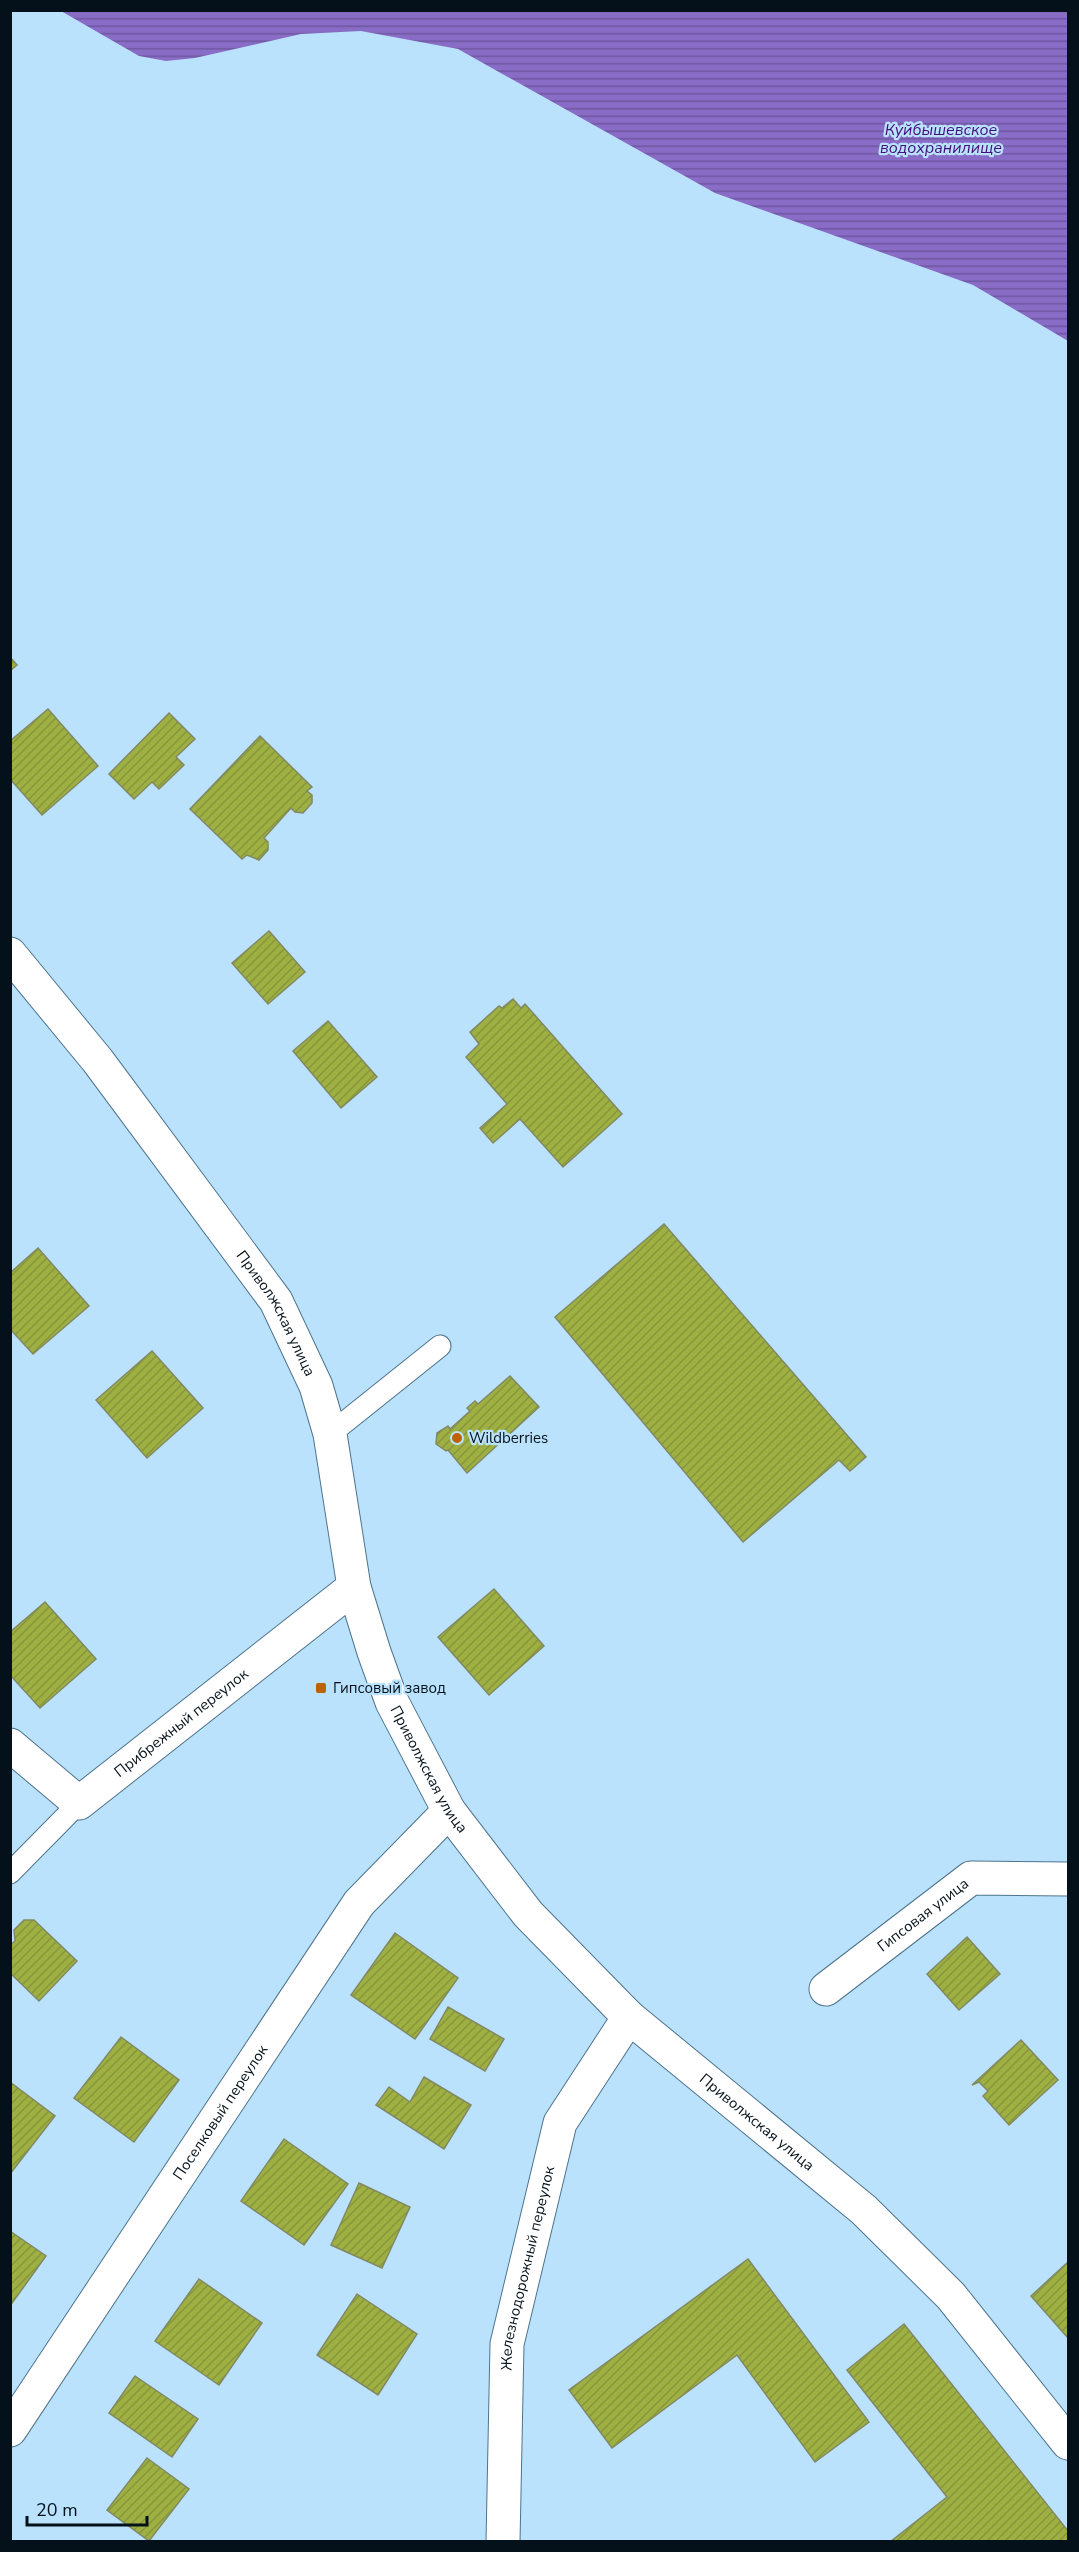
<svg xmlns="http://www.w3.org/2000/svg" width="1079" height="2552" viewBox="0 0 1079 2552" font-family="'Nunito Sans',sans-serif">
<defs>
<pattern id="water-rules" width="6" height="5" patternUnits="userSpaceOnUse" patternTransform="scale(1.5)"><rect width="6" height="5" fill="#896cc6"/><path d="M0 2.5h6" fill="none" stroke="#6e57a0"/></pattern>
<pattern id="building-hatch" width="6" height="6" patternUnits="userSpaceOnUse" patternTransform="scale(1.5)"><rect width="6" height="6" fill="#9fb043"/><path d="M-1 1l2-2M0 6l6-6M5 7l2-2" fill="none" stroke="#87963a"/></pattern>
</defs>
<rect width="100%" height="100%" fill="#bae2fd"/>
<polygon fill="url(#water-rules)" points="61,11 1068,11 1068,341 973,285 715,193 458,49 361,31 301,34 195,58 166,61 139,56"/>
<g fill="url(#building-hatch)" stroke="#818963" stroke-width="1.5">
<polygon points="10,657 17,665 10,671"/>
<polygon points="48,709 98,766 42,815 10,779 10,741"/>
<polygon points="169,713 195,739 176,757 184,765 159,789 152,782 134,799 109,774"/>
<polygon points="260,736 312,787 307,791 312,795 312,803 303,813 295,812 291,808 264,838 268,842 268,850 259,860 247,855 242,859 190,809"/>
<polygon points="269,931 305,972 268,1004 232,963"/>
<polygon points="513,999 521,1008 525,1004 622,1114 563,1167 520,1119 493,1143 480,1128 507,1104 466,1057 479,1044 470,1032 499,1006 502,1008"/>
<polygon points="328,1021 377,1077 341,1108 293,1051"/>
<polygon points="664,1224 866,1457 850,1471 839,1460 743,1542 555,1317"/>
<polygon points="38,1248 89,1306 33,1354 10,1329 10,1273"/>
<polygon points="152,1351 203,1408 147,1458 96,1400"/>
<polygon points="510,1376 539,1407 467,1473 448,1450 446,1451 436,1444 437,1433 448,1426 450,1429 470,1411 467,1408 475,1401 478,1404"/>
<polygon points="494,1589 544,1646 489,1695 438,1637"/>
<polygon points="45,1602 96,1659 40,1708 10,1675 10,1632"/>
<polygon points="24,1920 34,1920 77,1961 39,2001 10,1973 10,1945 15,1941 14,1930"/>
<polygon points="395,1933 458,1978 415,2039 351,1995"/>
<polygon points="967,1937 1000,1974 959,2010 927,1974"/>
<polygon points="448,2007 504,2039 485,2071 430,2039"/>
<polygon points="121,2037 179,2080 134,2142 74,2098"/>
<polygon points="1021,2040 1058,2080 1009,2125 983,2096 988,2091 979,2082 972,2085"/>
<polygon points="424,2077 471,2105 444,2149 376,2105 389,2087 410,2102"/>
<polygon points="10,2082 55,2116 10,2174"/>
<polygon points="284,2139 348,2184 304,2245 241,2201"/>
<polygon points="359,2183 410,2207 382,2268 331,2245"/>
<polygon points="10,2231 46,2256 10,2306"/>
<polygon points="748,2259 869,2422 815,2462 737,2355 612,2448 569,2390"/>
<polygon points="1068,2262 1068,2338 1031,2296"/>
<polygon points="199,2279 262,2323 219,2385 155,2341"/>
<polygon points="357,2294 417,2334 378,2395 317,2355"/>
<polygon points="904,2324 1068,2531 1068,2542 890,2542 947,2497 847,2370"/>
<polygon points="135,2376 198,2419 172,2457 109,2413"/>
<polygon points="147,2458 189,2489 149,2541 107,2510"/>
</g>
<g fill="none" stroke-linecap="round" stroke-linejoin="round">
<defs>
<g id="lane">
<polyline points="330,1434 440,1346"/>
<polyline points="10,1873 79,1803"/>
</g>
<g id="street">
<path id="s1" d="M10,1745L79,1803L354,1587"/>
<path id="s2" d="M826,1989L971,1878L1068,1879"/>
<path id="s3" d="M10,2430L359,1903L449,1811"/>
<path id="s4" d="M503,2542L507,2344L560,2123L629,2017"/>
</g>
<g id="secondary">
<path id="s5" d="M10,954L98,1061L276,1301L316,1386L330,1434L354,1587L374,1652L392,1702L449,1811L528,1914L629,2017L864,2210L951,2296L1068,2443"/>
</g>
</defs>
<use href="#lane" stroke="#4f748c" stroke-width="23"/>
<use href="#street" stroke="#4f748c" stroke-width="35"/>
<use href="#secondary" stroke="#4f748c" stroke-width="35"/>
<use href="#lane" stroke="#fff" stroke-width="21"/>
<use href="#street" stroke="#fff" stroke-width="33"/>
<use href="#secondary" stroke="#fff" stroke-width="33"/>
</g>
<g fill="#bc6300" stroke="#bae2fd" stroke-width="2">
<circle cx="457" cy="1438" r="6"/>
<rect x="315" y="1682" width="12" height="12" rx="3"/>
</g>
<g text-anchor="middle" stroke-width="4.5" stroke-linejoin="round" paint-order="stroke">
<g font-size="15" fill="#04111a" stroke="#bae2fd">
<text dy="5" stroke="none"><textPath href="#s5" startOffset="448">Приволжская улица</textPath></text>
<text dy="5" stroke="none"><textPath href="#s1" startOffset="220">Прибрежный переулок</textPath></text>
<text dy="5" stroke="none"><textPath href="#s5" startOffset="934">Приволжская улица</textPath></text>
<text dy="5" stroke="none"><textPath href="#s2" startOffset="122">Гипсовая улица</textPath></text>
<text dy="5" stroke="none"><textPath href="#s3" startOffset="381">Поселковый переулок</textPath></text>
<text dy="5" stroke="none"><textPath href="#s5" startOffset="1420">Приволжская улица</textPath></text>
<text dy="5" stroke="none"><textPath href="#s4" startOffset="276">Железнодорожный переулок</textPath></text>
</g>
<g font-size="15" fill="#04111a" stroke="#bae2fd" text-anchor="start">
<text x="469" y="1443">Wildberries</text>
<text x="333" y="1693">Гипсовый завод</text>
</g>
<g font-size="16" font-style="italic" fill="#430f7e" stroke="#bae2fd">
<text x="941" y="135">Куйбышевское<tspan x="941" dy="18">водохранилище</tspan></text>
</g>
</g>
<rect width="1079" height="2552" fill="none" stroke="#04111a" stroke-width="24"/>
<path d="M27 2516v9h120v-9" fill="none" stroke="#04111a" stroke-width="3"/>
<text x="36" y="2516" font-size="18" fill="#04111a" stroke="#bae2fd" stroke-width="4.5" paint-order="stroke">20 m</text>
</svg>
